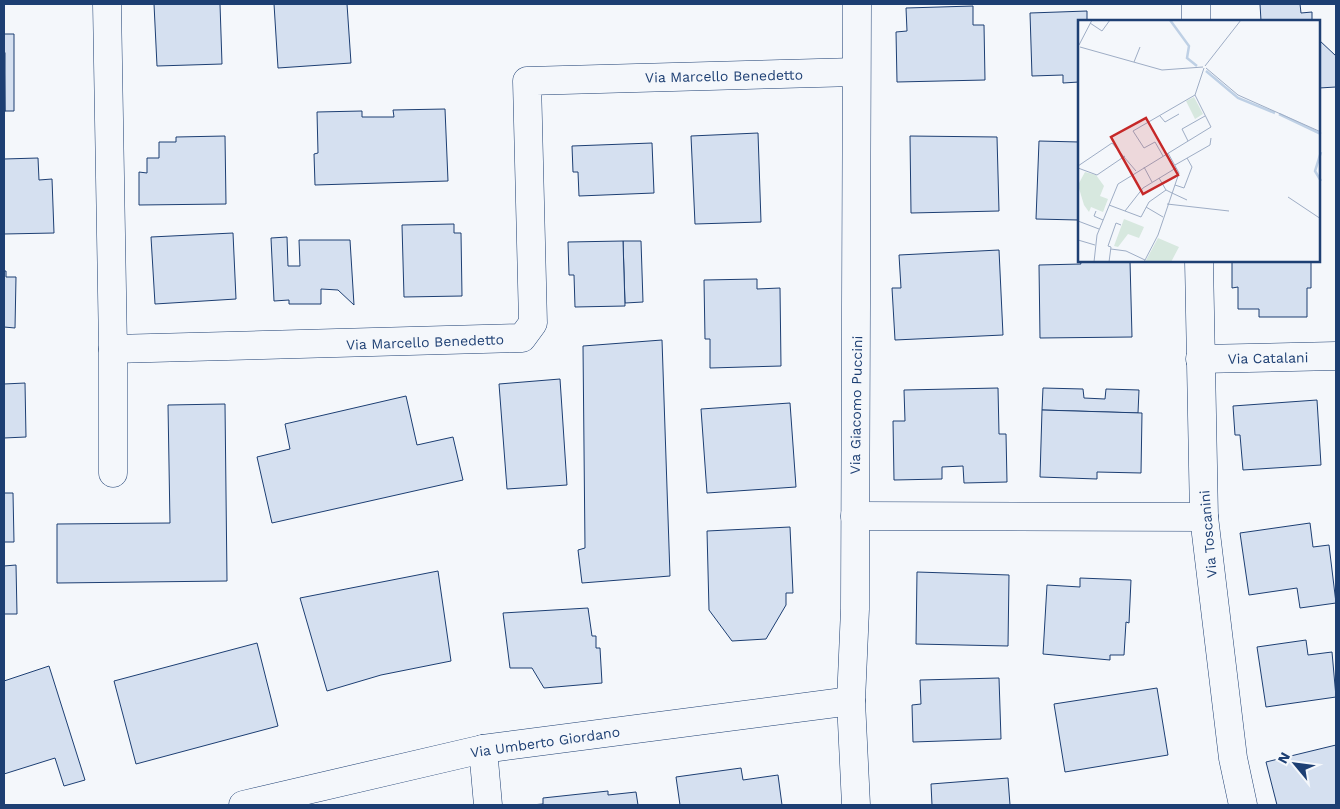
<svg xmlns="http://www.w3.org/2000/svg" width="1340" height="809" viewBox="0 0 1340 809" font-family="'Work Sans',sans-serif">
<rect width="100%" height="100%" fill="#f4f7fb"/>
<g fill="#d5e0f0" stroke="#1d3f73">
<polygon points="154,4 220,4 222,64 157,66"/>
<polygon points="274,4 347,4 351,63 278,68"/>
<polygon points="1260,4 1300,4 1301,13 1312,12 1312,21 1261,21"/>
<polygon points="973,6 973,25 984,25 985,80 897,82 896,32 907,31 906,8"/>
<polygon points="1087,11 1087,21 1079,21 1079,82 1063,83 1063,75 1032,76 1030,13"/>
<polygon points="4,34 14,34 14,111 5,111"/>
<polygon points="1319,40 1336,56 1336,87 1319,88"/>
<rect x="4" y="53" width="1" height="58"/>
<polygon points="445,109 448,181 315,185 314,154 318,153 317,112 362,111 362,117 394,117 393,110"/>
<polygon points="758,133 761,222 695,224 691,136"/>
<polygon points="225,136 226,204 139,205 139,172 147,173 147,158 159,158 159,142 176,142 176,137"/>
<polygon points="910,136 997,137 999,211 911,213"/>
<polygon points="1039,141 1079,142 1078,220 1036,219"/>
<polygon points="652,143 654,193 579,196 578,172 573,172 572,146"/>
<polygon points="38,158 39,180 52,179 54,233 4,234 4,159"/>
<polygon points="454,224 454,233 461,233 462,296 404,297 402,225"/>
<polygon points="233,233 236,299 155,304 151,237"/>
<polygon points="287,237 288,266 300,266 299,240 350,240 354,305 338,290 321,289 321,304 289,304 289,300 274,301 271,238"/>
<polygon points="623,241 641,241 643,302 625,303"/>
<polygon points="623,241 625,306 575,307 574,275 569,275 568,242"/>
<polygon points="999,250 1003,335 895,340 892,288 901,288 899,255"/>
<polygon points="1080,261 1130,261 1132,337 1040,338 1039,265 1081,264"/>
<polygon points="1232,261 1311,261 1311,288 1307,288 1307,317 1259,317 1259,309 1238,309 1238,287 1232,288"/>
<polygon points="4,271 6,271 6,277 16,277 15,328 4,327 4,342"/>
<polygon points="757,279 757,289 780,288 781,366 710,368 710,339 705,339 704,280"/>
<polygon points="662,340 670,576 582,583 578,550 585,548 583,346"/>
<polygon points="560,379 567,485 507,489 499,384"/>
<polygon points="25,383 26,437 4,438 4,384"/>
<polygon points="998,388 999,434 1006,434 1007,482 964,483 963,466 942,467 942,479 894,480 893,421 905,421 904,390"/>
<polygon points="1043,388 1083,389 1084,398 1105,399 1106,389 1139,390 1138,413 1042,410"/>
<polygon points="406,396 417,445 453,437 463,480 272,523 257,457 290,449 285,424"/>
<polygon points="1317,400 1321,465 1243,470 1240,435 1235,435 1233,406"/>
<polygon points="790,403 796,487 707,493 701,409"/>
<polygon points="225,404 227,581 57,583 57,524 170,523 168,405"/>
<polygon points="1042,410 1142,413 1141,473 1097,472 1097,479 1040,477"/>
<polygon points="4,493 13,493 14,542 4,542"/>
<polygon points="1310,523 1313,547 1329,545 1336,603 1300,608 1297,588 1249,595 1240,533"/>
<polygon points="790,527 793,593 786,593 786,605 766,639 732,641 709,610 707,531"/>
<polygon points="16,565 17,614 4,614 4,566"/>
<polygon points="438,571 451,661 381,675 327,691 300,598"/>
<polygon points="917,572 1009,575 1008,646 916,644"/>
<polygon points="1080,578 1131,580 1129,623 1126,622 1124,655 1110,655 1110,660 1043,654 1047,585 1080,587"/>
<polygon points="588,608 592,636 596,636 596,648 600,648 602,683 544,688 532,668 510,668 503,613"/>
<polygon points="1306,640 1308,655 1332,652 1336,697 1266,707 1257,647"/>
<polygon points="257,643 278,726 136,764 114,681"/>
<polygon points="49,666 85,780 64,786 55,758 4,774 4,681"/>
<polygon points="999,678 1001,739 913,742 912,705 921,704 920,680"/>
<polygon points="1157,688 1168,755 1065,772 1054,704"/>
<polygon points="1336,745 1336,805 1277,805 1266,762"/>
<polygon points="741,768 743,780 778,775 782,805 680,805 676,777"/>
<polygon points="1008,778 1010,805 932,805 931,784"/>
<polygon points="608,791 608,795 636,792 638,805 531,805 543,804 543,798"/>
</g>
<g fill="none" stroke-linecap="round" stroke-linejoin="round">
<defs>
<g id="minor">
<polyline points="107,4 113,349 522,338 533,323 527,81 856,72"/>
<polyline points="1196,4 1196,21"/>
<polyline points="1199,261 1204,517 1233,758 1243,805"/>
<polyline points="1200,359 1336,356"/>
<polyline points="113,473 113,349"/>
<polyline points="855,516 1204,517"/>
<polyline points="483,749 488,805"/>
<polyline points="243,805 483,749 851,701"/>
<polyline points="856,805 851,701 855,609 857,4"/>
</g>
</defs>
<use href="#minor" stroke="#1d3f73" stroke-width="29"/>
<use href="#minor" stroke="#f4f7fb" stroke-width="28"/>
</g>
<g text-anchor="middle" stroke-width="4" stroke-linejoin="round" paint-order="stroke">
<g font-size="14" fill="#1d3f73" stroke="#f4f7fb">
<text transform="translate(724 76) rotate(-1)" y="5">Via Marcello Benedetto</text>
<text transform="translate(425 342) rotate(-2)" y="5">Via Marcello Benedetto</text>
<text transform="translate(1268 358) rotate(-1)" y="5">Via Catalani</text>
<text transform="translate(856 405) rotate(-89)" y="5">Via Giacomo Puccini</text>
<text transform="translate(1208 534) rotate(-95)" y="5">Via Toscanini</text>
<text transform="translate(545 742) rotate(-8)" y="5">Via Umberto Giordano</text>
</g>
</g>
<g transform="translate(1078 20)">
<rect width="242" height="242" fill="#f4f7fb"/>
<path d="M116,77L125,94L117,99L108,81ZM7,152L18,155L26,166L22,176L30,179L25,192L13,187L11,192L6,185L0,165ZM46,199L66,207L61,218L50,214L40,227L36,226ZM80,218L101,227L93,242H67Z" fill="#d7e8df"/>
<path fill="none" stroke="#bed0e5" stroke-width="2.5" d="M92,0L111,26L109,38L119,46M128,51L160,78L197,93M201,94L243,114M243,132L237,151L243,161"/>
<path fill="none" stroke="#9eadc5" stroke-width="1" d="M12,3L24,11L32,0M1,25L14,0M2,27L84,50L125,47M56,42L62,27M127,46L163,0M128,48L160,75L243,112M82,96L87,102L101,94M110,121L104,109L127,96M85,136L77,122L66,128L55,111L117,75M97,145L132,125L133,118M0,146L34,123L58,151M66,147L74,162M0,148L19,155L47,136M81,158L88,170L94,173M97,165L106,168L114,147L109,138M94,173L109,180M210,177L243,199M89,184L151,191M31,185L63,197L71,182L88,170M68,187L85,197M18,191L16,196L25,200M47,191L65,168L98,148M0,201L21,209M0,220L17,225M33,229L48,231L67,240M16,242L19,215L40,164L133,107L117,75L126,48M31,242L33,227L30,226L38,203L43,205M66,242L80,215L101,153L90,133"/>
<path fill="#c62828" fill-opacity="0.15" stroke="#c62828" stroke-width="2.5" d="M68,98L100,155L65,174L33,117Z"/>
<rect width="242" height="242" fill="none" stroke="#1d3f73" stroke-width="2.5"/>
</g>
<rect width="1340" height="809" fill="none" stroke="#1d3f73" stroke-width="10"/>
<g transform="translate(1295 764) rotate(299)" stroke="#f4f7fb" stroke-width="4" paint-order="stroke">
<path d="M0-4L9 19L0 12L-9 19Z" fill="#1d3f73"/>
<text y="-8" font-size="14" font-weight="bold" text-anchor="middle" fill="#1d3f73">N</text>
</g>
</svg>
